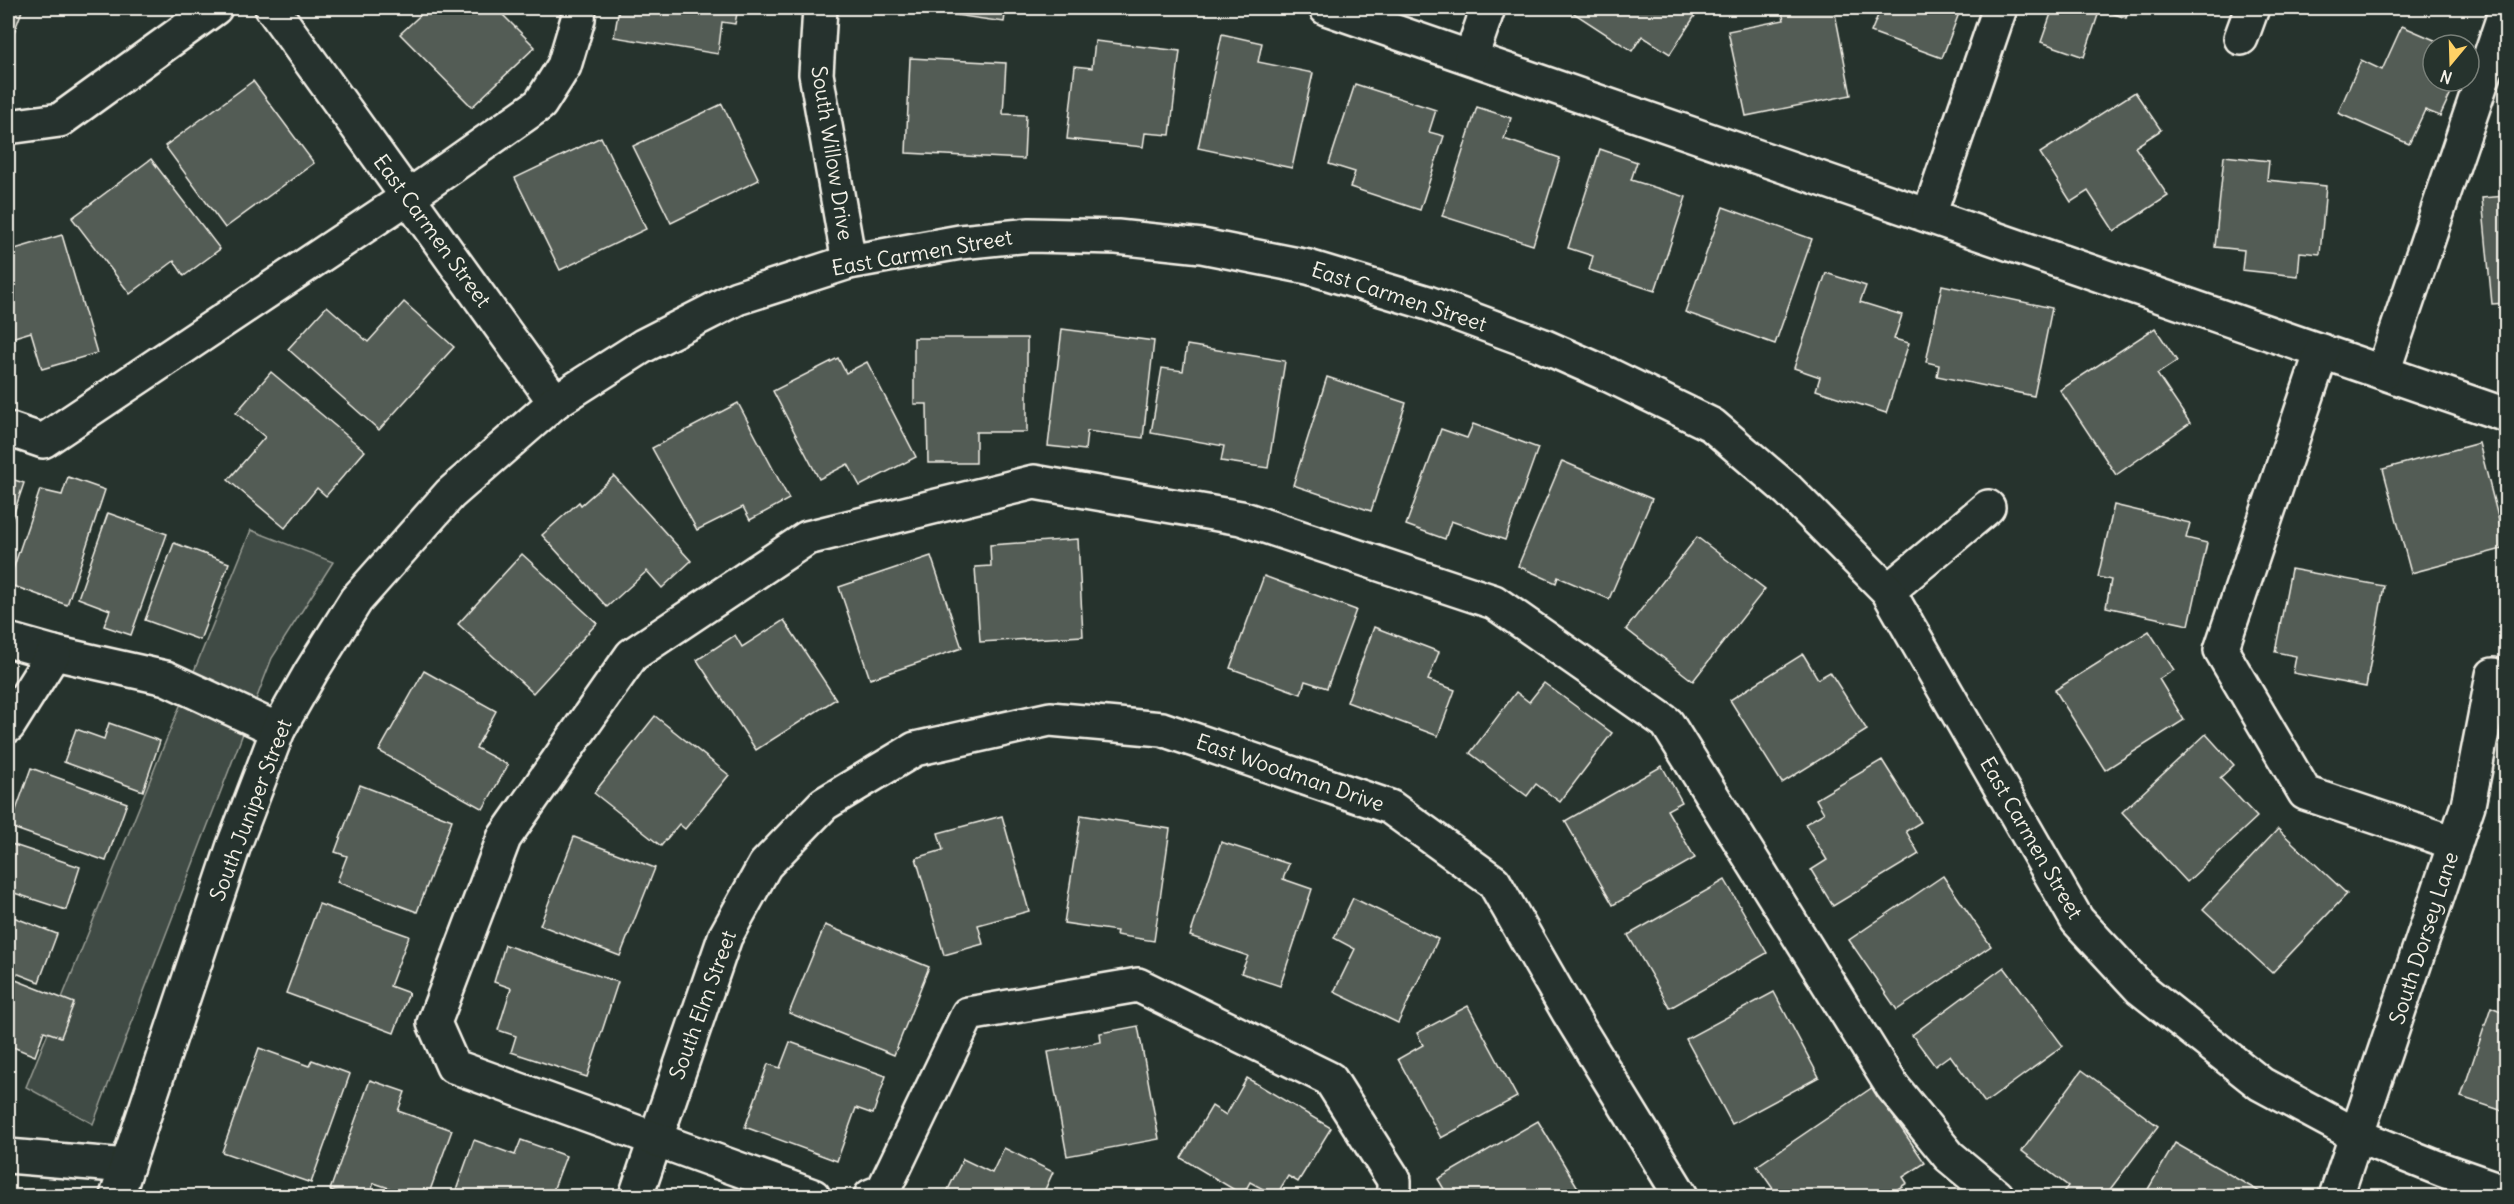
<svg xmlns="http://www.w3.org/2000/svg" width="2514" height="1204" viewBox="0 0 2514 1204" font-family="Delius,sans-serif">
<rect width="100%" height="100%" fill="#26332d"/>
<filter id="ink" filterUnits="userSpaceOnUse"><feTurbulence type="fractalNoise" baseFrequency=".0167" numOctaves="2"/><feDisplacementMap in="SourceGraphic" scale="12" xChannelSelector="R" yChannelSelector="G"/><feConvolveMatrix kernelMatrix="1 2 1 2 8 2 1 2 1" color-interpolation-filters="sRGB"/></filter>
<g filter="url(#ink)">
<polygon fill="#414b45" stroke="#9a9e96" stroke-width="1.5" points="251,530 333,562 272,658 93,1124 26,1087"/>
<g fill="#525c55" stroke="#f4f1e8" stroke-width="1.5">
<polygon points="8,8 23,8 10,43 8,42"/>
<polygon points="428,8 496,8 535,47 472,107 400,34"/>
<polygon points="619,8 738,8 735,24 722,22 718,54 614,37"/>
<polygon points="906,8 1006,8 1004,22"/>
<polygon points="1571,8 1700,8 1670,54 1642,36 1632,51 1569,10"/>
<polygon points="1781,8 1834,8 1851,95 1746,116 1728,31 1784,20"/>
<polygon points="1881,8 1961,8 1942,58 1871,32"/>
<polygon points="2053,8 2130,8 2126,18 2100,9 2084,57 2041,42"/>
<polygon points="2402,26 2446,45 2433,45 2433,81 2456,82 2440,116 2425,110 2409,144 2338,113 2361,60 2382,70"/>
<polygon points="1222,34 1262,43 1258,62 1313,73 1292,168 1198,148"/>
<polygon points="1095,41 1180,51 1170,135 1145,133 1143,147 1067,139 1075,66 1092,68"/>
<polygon points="910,58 1006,63 1003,114 1026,115 1024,159 906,153"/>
<polygon points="253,81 314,163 225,228 165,146"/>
<polygon points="1355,84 1436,110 1429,132 1444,136 1420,210 1350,187 1355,172 1329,164"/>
<polygon points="2135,92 2161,130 2135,147 2168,196 2114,231 2088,191 2071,202 2040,153"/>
<polygon points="722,104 759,180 671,223 633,146"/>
<polygon points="1477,107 1511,118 1504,139 1560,158 1533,245 1442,216"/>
<polygon points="601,137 646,229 560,270 515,178"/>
<polygon points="1600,149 1637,162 1631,180 1686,197 1655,291 1589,270 1593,256 1568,248"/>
<polygon points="2224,156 2269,161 2267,180 2326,186 2320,254 2300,252 2298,276 2242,270 2244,250 2215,247"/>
<polygon points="151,159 220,249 184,276 174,261 130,294 72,218"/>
<polygon points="2506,196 2506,303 2492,304 2482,198"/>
<polygon points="1723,207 1812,239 1775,344 1685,312"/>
<polygon points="62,235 97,353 42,369 31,332 8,339 8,251"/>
<polygon points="1826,273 1866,286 1860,302 1902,315 1894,339 1909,343 1886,413 1816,390 1820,377 1794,368"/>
<polygon points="1942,285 2052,308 2034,396 1937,376 1939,365 1926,362"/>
<polygon points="404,302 454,347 379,430 288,349 327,306 368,342"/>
<polygon points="2155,328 2177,361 2157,374 2190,423 2116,475 2060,390"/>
<polygon points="1062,329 1154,341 1143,438 1087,431 1085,450 1048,446"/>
<polygon points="914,338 1027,338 1027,432 976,432 976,463 928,463 927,404 914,404"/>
<polygon points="1187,345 1285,361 1268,468 1221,461 1224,446 1151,433 1162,368 1183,371"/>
<polygon points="838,358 846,373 867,362 916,457 860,486 848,464 819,479 773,391"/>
<polygon points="271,372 365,451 326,496 317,488 285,528 228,480 265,437 236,413"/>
<polygon points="1327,377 1406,403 1371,511 1293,485"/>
<polygon points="738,403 789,499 750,520 743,507 697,530 652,448"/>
<polygon points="1473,424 1538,448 1505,540 1451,521 1445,539 1406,525 1441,429 1467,438"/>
<polygon points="2479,443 2506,548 2411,573 2383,469"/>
<polygon points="1562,461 1652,499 1609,599 1558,577 1556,583 1518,566"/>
<polygon points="614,476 691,561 662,588 647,571 607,607 542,535 579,502 581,505"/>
<polygon points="68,477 105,490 67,605 8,584 40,490 62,495"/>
<polygon points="8,478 24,483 8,530"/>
<polygon points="2114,505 2190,523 2186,538 2207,543 2189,625 2106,607 2111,580 2098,577"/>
<polygon points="108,513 167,534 131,635 104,626 110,610 78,598"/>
<polygon points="1697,537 1765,589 1693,681 1626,629"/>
<polygon points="1078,539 1083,636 980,642 975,567 991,566 990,545"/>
<polygon points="174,543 229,563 200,640 145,620"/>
<polygon points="522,554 597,623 533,693 458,624"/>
<polygon points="931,556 962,648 870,679 839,587"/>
<polygon points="2291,569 2384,586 2366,687 2293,673 2296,656 2275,652"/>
<polygon points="1264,576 1356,610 1327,688 1305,681 1301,694 1230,668"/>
<polygon points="784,620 836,699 756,750 697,660 735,635 742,647"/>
<polygon points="1374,627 1439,652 1428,680 1455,690 1438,736 1347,702"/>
<polygon points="2149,631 2174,670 2159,679 2184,720 2105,770 2055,690"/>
<polygon points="1803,654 1818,679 1830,672 1867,730 1782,783 1730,700"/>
<polygon points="424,671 496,711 476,748 508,765 483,809 379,751"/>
<polygon points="1544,683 1612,733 1560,802 1536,784 1527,796 1470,753 1516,692 1529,702"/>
<polygon points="655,716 729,775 685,829 679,824 661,846 594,793"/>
<polygon points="109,723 160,741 143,791 64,762 76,729 104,739"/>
<polygon points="2206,734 2234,765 2220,778 2257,817 2187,882 2122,812"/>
<polygon points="1882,760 1921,822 1906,831 1919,854 1833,906 1811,870 1827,860 1805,824 1824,813 1816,799"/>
<polygon points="1662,766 1682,802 1667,810 1695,858 1613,905 1565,821"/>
<polygon points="31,768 127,803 106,861 10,827"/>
<polygon points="360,785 452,820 417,912 337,882 347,856 335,852"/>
<polygon points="1081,815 1170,829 1154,941 1116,935 1117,931 1064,923"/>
<polygon points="1002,816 1029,911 978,925 983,944 944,955 916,858 943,850 938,833"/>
<polygon points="2278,829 2347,894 2272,973 2203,909"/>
<polygon points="574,837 655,868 620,956 540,925"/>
<polygon points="1221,842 1289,864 1283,879 1312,889 1280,986 1241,973 1248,956 1190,936"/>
<polygon points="8,843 80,867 66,910 8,891"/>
<polygon points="1943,876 1991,946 1897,1010 1849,940"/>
<polygon points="1725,880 1767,953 1670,1008 1628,935"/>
<polygon points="1353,898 1438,939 1398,1023 1334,992 1355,949 1334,938"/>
<polygon points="319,904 409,936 390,986 409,993 394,1033 286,993"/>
<polygon points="8,915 57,934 39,982 8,970"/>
<polygon points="825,925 929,967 894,1055 789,1013"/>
<polygon points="505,945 618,982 587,1077 511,1052 516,1036 498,1030 511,988 494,982"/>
<polygon points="2506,954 2506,976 2500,974"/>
<polygon points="2004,967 2063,1046 1985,1103 1950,1055 1935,1066 1912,1035"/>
<polygon points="8,977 74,1003 61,1037 44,1031 35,1056 8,1045"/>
<polygon points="1774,992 1819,1077 1732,1124 1686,1039"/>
<polygon points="1468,1006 1517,1097 1441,1138 1398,1059 1423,1045 1417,1033"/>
<polygon points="2491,1007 2506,1013 2506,1112 2461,1097"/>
<polygon points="1138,1026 1159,1139 1067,1156 1048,1052 1101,1042 1100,1033"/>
<polygon points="790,1042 886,1076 873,1114 856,1108 837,1161 745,1127 768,1064 780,1068"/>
<polygon points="259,1048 309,1066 312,1060 350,1074 311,1183 222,1152"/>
<polygon points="2082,1070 2158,1126 2105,1196 2060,1196 2068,1186 2022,1151"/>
<polygon points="1247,1078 1331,1128 1298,1182 1288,1176 1276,1196 1250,1182 1243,1195 1181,1158 1212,1106 1226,1115"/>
<polygon points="370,1080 405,1092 398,1111 452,1130 428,1196 386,1196 389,1188 374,1183 369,1196 348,1196 330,1190"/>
<polygon points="1873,1087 1925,1163 1903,1177 1907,1183 1887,1196 1778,1196 1757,1166"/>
<polygon points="1538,1121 1583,1196 1448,1196 1438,1179"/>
<polygon points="474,1140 515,1155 521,1140 566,1156 551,1196 454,1196"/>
<polygon points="2175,1143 2260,1192 2258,1196 2144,1196"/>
<polygon points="1004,1148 1053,1172 1042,1196 945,1196 963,1159 992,1173"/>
</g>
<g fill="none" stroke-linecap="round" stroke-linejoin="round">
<defs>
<g id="minor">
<polyline points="272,8 555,402"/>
<polyline points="820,8 816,74 849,262"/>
<polyline points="1326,8 2506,415"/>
<polyline points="2241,38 2252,8"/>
<polyline points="1471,57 1488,8"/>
<polyline points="8,127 60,120 215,8"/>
<polyline points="1929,215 2000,8"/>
<polyline points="2322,351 2221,650 2305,793 2455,843"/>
<polyline points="2383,372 2506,10"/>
<polyline points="8,429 43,441 408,197 540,104 564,66 578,19 579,8"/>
<polyline points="1888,591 1988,507"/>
<polyline points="8,640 54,653 166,678 278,730"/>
<polyline points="8,726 54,653"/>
<polyline points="8,1156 127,1166"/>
<polyline points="117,1196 234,845 278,730 311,672 356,600 450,494 555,402 643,346 737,298 849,262 960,242 1030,235 1117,237 1202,246 1308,267 1428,303 1541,345 1609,375 1712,425 1788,490 1888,591 2077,920 2140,988 2261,1084 2358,1136 2443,1170 2506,1192"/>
<polyline points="636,1196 725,937 765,865 824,804 915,749 1050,719 1162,729 1390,807 1494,882 1569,1013 1681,1196"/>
<polyline points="813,1196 453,1066 434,1023 504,838 632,655 807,538 1034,482 1241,518 1494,602 1667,723 1892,1086 1949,1156 1997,1196"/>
<polyline points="871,1196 883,1191 968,1014 1138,985 1330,1079 1394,1180 1394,1196"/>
<polyline points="2336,1196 2468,805 2493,675"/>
</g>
</defs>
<use href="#minor" stroke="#f4f1e8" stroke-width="38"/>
<use href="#minor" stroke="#26332d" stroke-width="33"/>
</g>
</g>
<g text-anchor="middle" stroke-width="5" stroke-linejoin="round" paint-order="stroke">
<g font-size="21" fill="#f4f1e8" stroke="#26332d">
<text transform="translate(832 153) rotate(81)" y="7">South Willow Drive</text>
<text transform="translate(432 231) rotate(54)" y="7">East Carmen Street</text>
<text transform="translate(922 253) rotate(-10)" y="7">East Carmen Street</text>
<text transform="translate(1399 297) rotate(18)" y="7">East Carmen Street</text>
<text transform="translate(1290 773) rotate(19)" y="7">East Woodman Drive</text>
<text transform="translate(251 810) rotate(-69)" y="7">South Juniper Street</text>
<text transform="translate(2031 838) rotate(60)" y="7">East Carmen Street</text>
<text transform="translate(2424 938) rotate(-72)" y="7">South Dorsey Lane</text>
<text transform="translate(703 1005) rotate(-70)" y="7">South Elm Street</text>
</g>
</g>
<rect width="2514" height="1204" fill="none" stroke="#26332d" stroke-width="30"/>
<rect x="15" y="15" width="2484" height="1174" fill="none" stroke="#f4f1e8" stroke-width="2" filter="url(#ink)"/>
<g transform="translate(2451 63) rotate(199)"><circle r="28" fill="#26332d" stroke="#787f78" stroke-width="1.5"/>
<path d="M0-4.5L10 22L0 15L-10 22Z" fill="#ffd166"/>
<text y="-9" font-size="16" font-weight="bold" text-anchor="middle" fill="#f4f1e8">N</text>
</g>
</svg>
